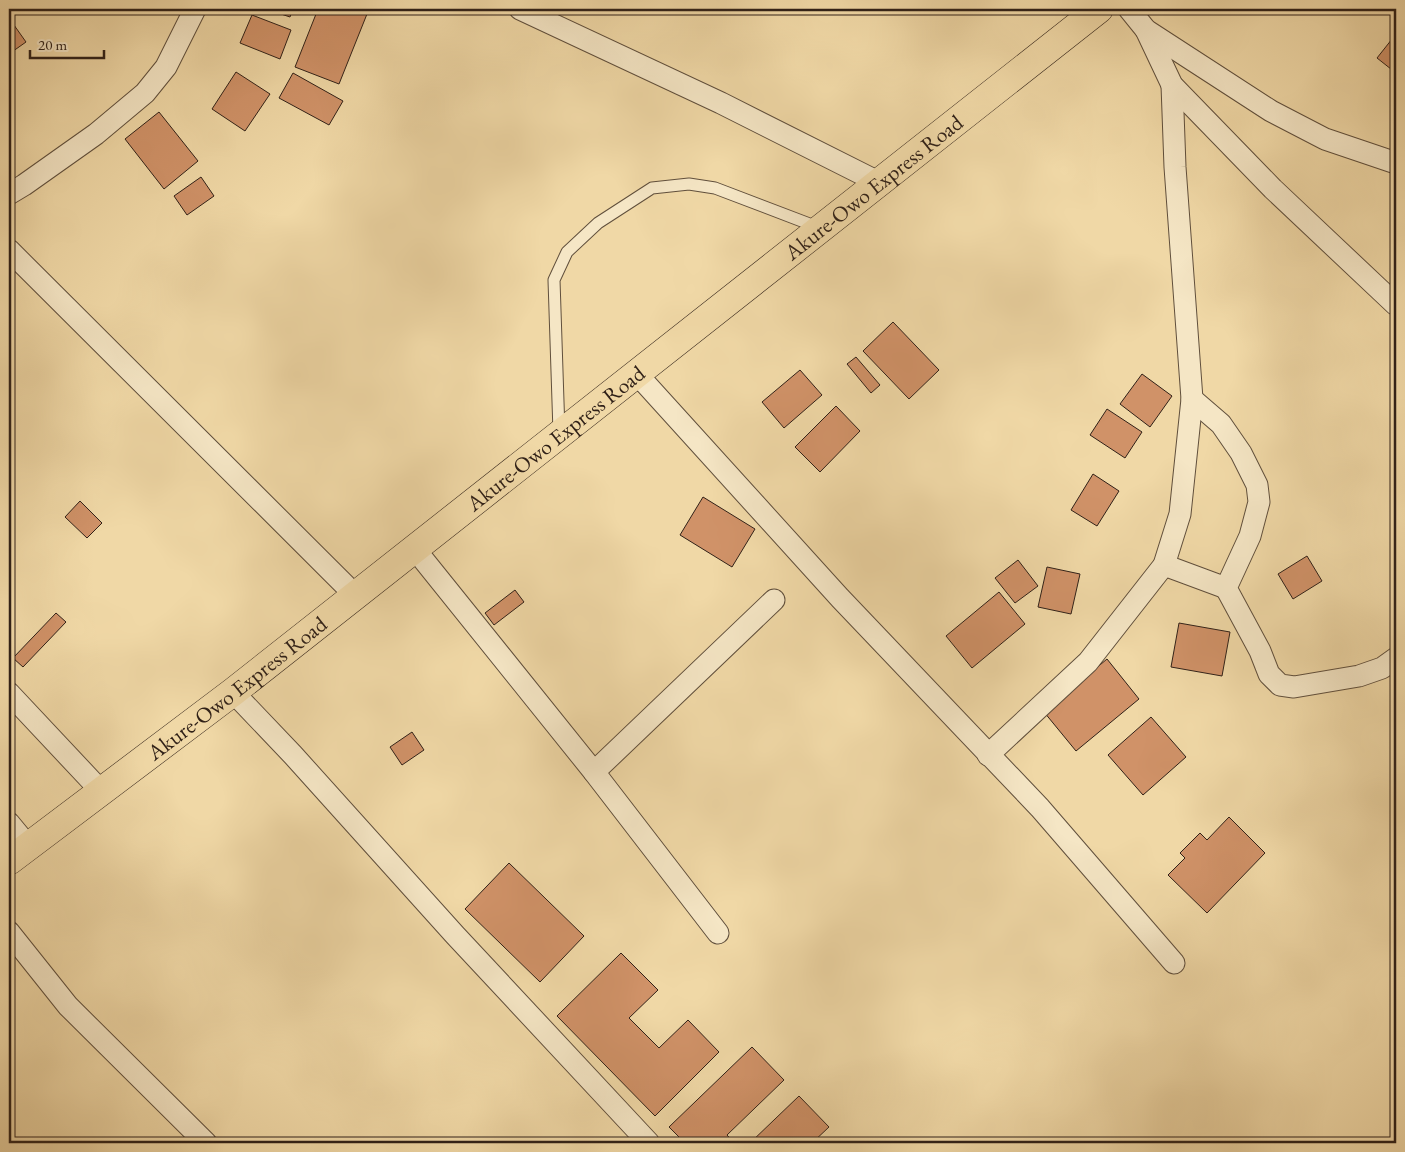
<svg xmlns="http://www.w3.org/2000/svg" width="1405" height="1152" viewBox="0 0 1405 1152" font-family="'EB Garamond',serif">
<rect width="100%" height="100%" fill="#f0d8a6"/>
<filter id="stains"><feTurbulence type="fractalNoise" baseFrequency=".004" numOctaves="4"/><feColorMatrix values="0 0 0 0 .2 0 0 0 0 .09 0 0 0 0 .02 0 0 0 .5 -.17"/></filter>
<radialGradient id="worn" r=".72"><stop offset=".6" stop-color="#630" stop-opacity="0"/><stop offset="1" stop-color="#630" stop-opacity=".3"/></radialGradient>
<g fill="#d09268" stroke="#302118">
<polygon points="266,9 293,9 290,17"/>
<polygon points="318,9 369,9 339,84 295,67"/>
<polygon points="252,15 291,30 280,59 240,43"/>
<polygon points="9,18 26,42 9,54"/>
<polygon points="1396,34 1396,73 1377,58"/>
<polygon points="236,72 270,94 245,131 212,109"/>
<polygon points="293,73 343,101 329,125 279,98"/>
<polygon points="159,112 198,161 164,189 125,139"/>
<polygon points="201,177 214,196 187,215 174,196"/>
<polygon points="893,322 939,370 909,399 863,351"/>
<polygon points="856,357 880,385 871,393 847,364"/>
<polygon points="800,370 822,395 784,428 762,402"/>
<polygon points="1142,374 1172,396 1150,427 1120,404"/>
<polygon points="836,406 860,431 820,472 795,447"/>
<polygon points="1107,409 1142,432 1125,458 1090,435"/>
<polygon points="1093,474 1119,491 1097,526 1071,510"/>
<polygon points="703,497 755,529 732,567 680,535"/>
<polygon points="80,501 102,523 87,538 65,517"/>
<polygon points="1307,556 1322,581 1293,599 1278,574"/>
<polygon points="1018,560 1038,586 1015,603 995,578"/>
<polygon points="1047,567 1080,574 1071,614 1038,607"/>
<polygon points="515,590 524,602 494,625 485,613"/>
<polygon points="999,592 1025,624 972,668 946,636"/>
<polygon points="56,613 66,622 23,667 13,658"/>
<polygon points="1179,623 1230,632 1222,676 1171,667"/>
<polygon points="1107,659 1139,699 1076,751 1044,712"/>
<polygon points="1151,717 1186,757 1143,795 1108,755"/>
<polygon points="412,732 424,750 402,765 390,747"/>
<polygon points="1229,817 1265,853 1207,913 1168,875 1185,858 1180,853 1200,833 1207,840"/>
<polygon points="509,863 584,936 540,982 465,909"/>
<polygon points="621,953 658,990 629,1018 659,1048 688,1020 719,1052 655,1116 557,1016"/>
<polygon points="752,1047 784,1080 727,1135 734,1143 685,1143 669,1127"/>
<polygon points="799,1096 829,1127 812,1143 750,1143"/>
</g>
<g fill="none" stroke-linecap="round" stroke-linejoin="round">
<defs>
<polyline id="service" points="559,432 554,280 567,252 598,223 652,188 689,184 715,188 820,228"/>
<g id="minor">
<polyline points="520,9 721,103 878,182"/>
<polyline points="1129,9 1146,30 1271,111 1325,139 1396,163"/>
<polyline points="1146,30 1172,85 1273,189 1396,305"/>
<polyline points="9,194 24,185 96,134 145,93 166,67 195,9"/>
<polyline points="9,250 355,595"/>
<polyline points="636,373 840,598 1040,808 1174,963"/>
<polyline points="1192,399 1221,424 1241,453 1257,485 1259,502 1250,536 1226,588 1260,651 1269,674 1280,685 1294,687 1359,676 1382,668 1396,658"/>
<polyline points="414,548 594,772 774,600"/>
<polyline points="1164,565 1226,588"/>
<polyline points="233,692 293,755 455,935 649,1143"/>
<polyline points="9,693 101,791"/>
<polyline points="988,755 1088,662 1164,565 1180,514 1192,399 1175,167 1172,85"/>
<polyline points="594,772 718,933"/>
<polyline points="9,823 28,846"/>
<polyline points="9,932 68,1006 206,1143"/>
</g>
<g id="trunk">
<path id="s1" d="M9,861L233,692L1099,9"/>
</g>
</defs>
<use href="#service" stroke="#604f3c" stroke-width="13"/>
<use href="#minor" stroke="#604f3c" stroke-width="23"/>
<use href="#trunk" stroke="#302118" stroke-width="29"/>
<use href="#service" stroke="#f5e6c5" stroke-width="11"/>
<use href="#minor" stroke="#f5e6c5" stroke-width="21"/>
<use href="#trunk" stroke="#f0d8a6" stroke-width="28"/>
</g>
<g text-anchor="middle" stroke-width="4" stroke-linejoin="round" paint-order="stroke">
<g font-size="22" fill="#302118" stroke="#f5e6c5">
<text dy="8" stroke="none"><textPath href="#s1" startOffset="1096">Akure-Owo Express Road</textPath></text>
<text dy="8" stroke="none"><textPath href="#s1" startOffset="691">Akure-Owo Express Road</textPath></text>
<text dy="8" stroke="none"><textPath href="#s1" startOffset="286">Akure-Owo Express Road</textPath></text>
</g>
</g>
<rect width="1405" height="1152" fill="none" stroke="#f0d8a6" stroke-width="30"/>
<rect x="10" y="10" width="1385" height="1132" fill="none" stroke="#302118" stroke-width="2.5"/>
<rect x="15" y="15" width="1375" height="1122" fill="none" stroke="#302118"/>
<path d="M30 50v8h74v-8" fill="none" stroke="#302118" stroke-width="2.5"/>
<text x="38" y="50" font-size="15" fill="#302118" stroke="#f5e6c5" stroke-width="4" paint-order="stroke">20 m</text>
<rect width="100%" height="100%" filter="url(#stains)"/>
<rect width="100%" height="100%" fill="url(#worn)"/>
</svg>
